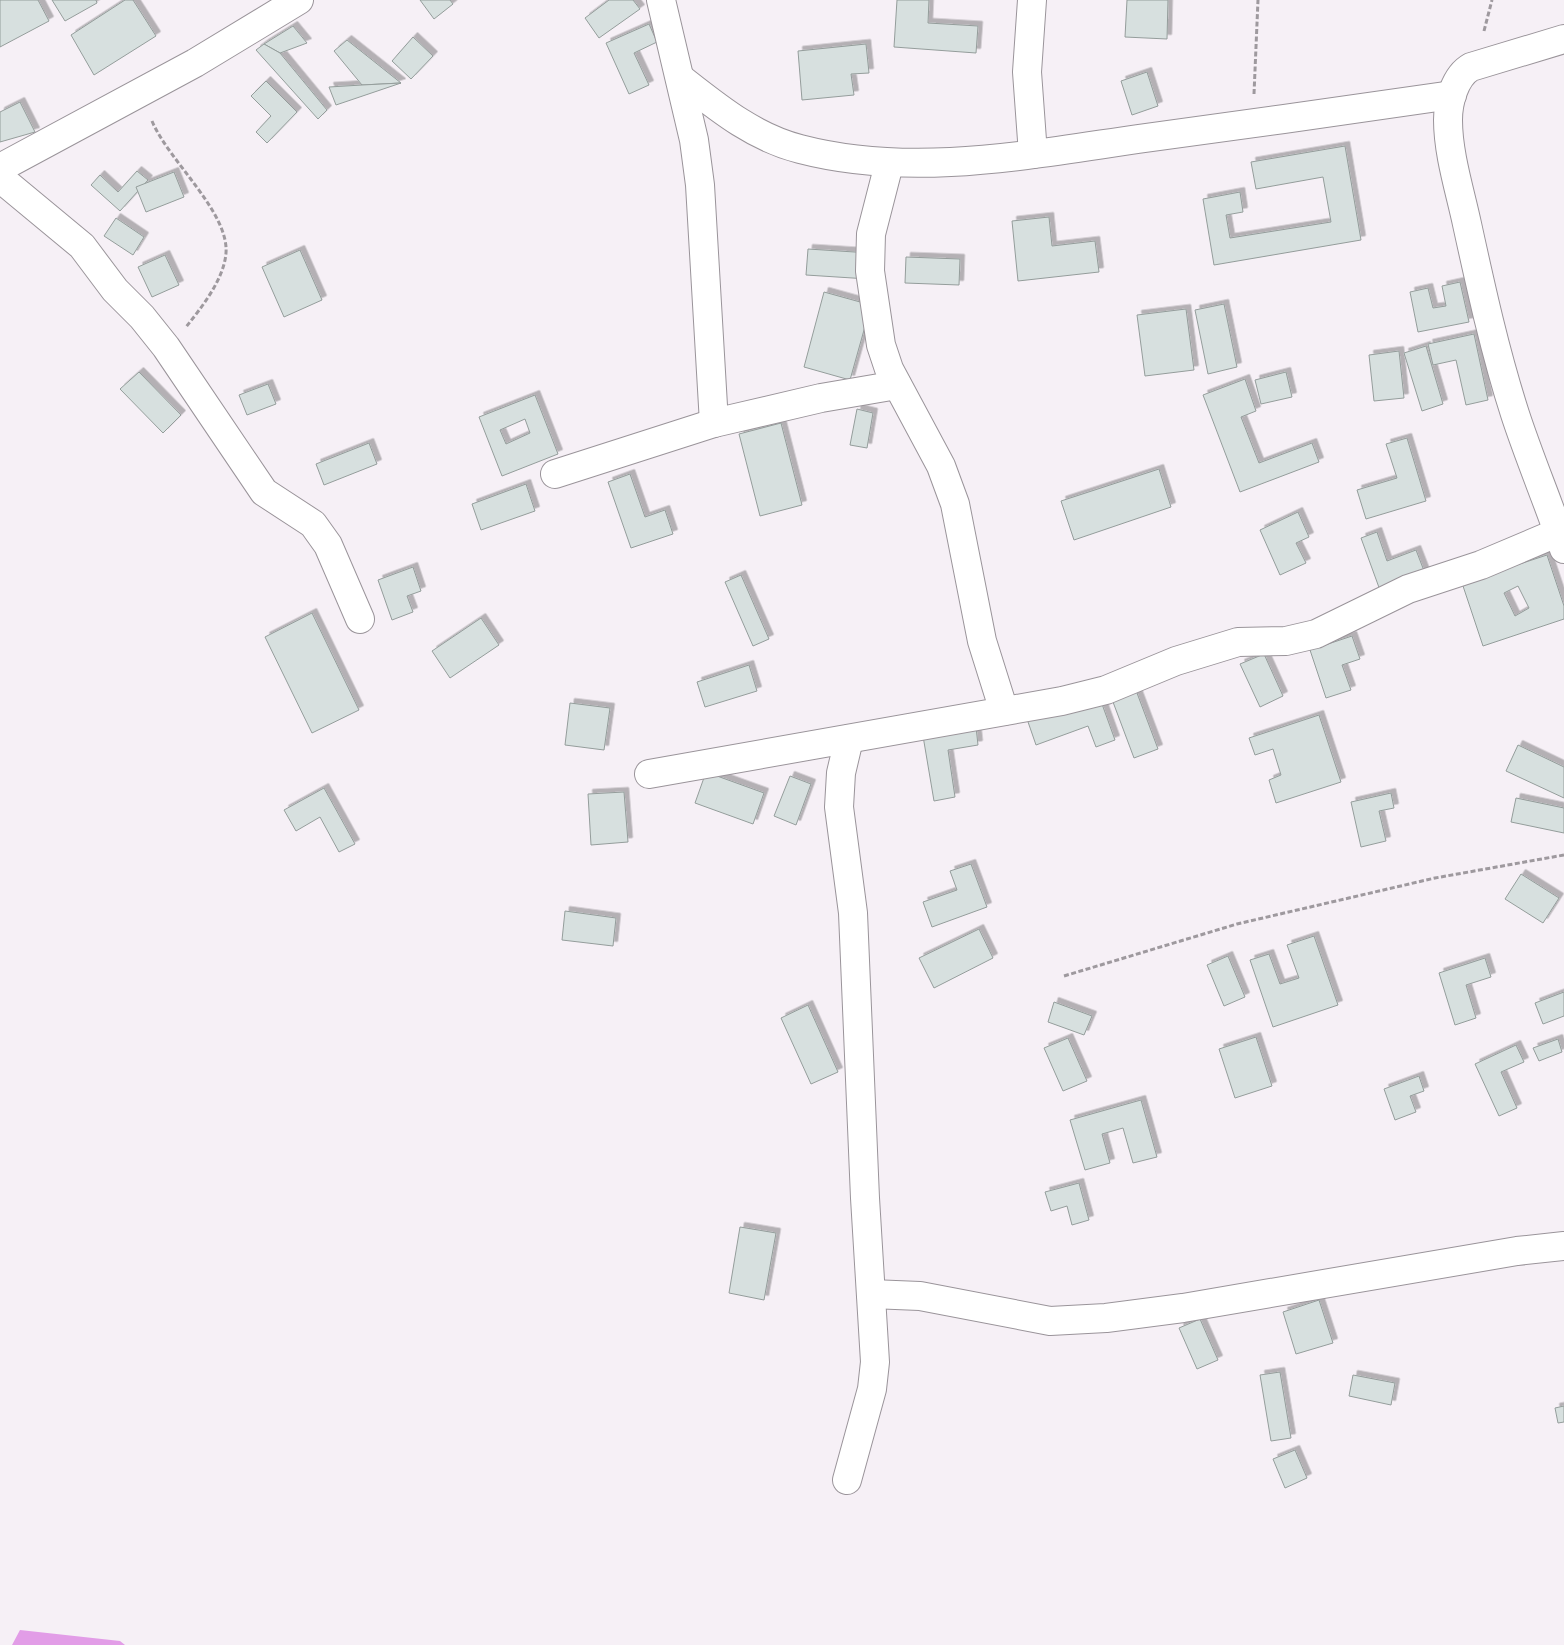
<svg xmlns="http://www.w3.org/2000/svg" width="1564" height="1645" viewBox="0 0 1564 1645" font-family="'Titillium Web',sans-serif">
<defs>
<filter id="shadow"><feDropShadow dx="4.5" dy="-4.5" stdDeviation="0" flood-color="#0004"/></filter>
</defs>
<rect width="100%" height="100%" fill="#f6f0f6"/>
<polygon fill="#e29de7" points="20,1630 120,1641 125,1645 12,1645"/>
<g fill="#d7e0df" stroke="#949d9b" fill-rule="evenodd" filter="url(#shadow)">
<polygon points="0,0 38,0 49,21 0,47"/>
<polygon points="52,0 96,0 97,3 65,21"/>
<polygon points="125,0 133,0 156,36 94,75 71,35"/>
<polygon points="420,0 450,0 453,4 434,19"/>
<polygon points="609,0 633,0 640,9 599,38 585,18"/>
<polygon points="897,0 929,0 928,23 978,26 976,53 894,47"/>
<polygon points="1127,0 1168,0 1167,39 1125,37"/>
<polygon points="649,24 657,42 634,53 649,85 629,94 606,43"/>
<polygon points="293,26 307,43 280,53 264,44"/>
<polygon points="413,37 433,56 411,79 392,61"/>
<polygon points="347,40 401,83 362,85 334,51"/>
<polygon points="264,44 280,53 327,110 318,119 256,50"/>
<polygon points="866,44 869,73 851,74 854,95 802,100 798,51"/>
<polygon points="1147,72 1158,106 1132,115 1121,81"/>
<polygon points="266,81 297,112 267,143 256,132 271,116 251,96"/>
<polygon points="401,83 336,105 329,87 362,85"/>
<polygon points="20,102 35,132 0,142 0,112"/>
<polygon points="1345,146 1361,240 1214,265 1203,199 1240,192 1243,212 1226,215 1230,238 1331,222 1323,177 1256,189 1251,162"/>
<polygon points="137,171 148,180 120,211 91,185 100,175 118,192"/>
<polygon points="174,172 184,197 146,212 136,187"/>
<polygon points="1049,217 1052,246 1095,241 1099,272 1018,281 1012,221"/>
<polygon points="116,218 144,237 133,255 104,236"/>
<polygon points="808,249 870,253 868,279 806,275"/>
<polygon points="300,250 322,300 284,317 262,267"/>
<polygon points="165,255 179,285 152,297 138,267"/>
<polygon points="906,257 960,259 959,285 905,283"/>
<polygon points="1460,282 1469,322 1418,332 1410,292 1428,288 1433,308 1446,306 1442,286"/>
<polygon points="824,292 871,305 850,380 804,367"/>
<polygon points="1224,304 1237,367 1208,374 1195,310"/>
<polygon points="1186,309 1194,370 1145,376 1137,315"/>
<polygon points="1474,334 1488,400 1466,405 1456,360 1433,365 1428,344"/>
<polygon points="1426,346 1443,404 1422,411 1404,353"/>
<polygon points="1399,351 1404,398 1374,401 1369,355"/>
<polygon points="139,372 181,415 163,433 120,389"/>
<polygon points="1286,372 1292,397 1261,404 1255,380"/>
<polygon points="1245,379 1256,411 1241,417 1259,463 1312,443 1319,462 1240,492 1203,395"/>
<polygon points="268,384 276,404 247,415 239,395"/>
<path d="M535,395L558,454L502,476L479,417ZM525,419L530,433L506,444L500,430Z"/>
<polygon points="857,409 873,413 867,448 850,445"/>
<polygon points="781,423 802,505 760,516 739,434"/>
<polygon points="1407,438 1426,501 1366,519 1357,490 1397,478 1386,444"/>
<polygon points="369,443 377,464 324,485 316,464"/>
<polygon points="1159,469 1171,507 1074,540 1061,501"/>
<polygon points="630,474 645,517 665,510 673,534 631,548 608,482"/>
<polygon points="526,484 535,511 481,530 472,504"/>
<polygon points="1298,512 1309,537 1296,543 1306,563 1280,575 1260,530"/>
<polygon points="1377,532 1387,561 1416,550 1426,576 1381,593 1361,538"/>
<path d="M1547,555L1564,606V619L1483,646L1462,583ZM1518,586L1529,608L1515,616L1504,593Z"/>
<polygon points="413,567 421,591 407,596 413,612 392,620 378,580"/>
<polygon points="741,575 769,639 753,646 725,582"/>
<polygon points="312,613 359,710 312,733 265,637"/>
<polygon points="481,618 499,645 450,678 432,651"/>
<polygon points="1352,636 1360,659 1342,665 1351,690 1326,698 1310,650"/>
<polygon points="1264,654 1283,696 1260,707 1240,664"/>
<polygon points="749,665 757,691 705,707 697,682"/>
<polygon points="1134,685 1158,749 1134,758 1110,694"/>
<polygon points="1098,693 1115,740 1096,747 1088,726 1036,745 1027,719"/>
<polygon points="570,703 610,708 604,750 565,745"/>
<polygon points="1319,715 1341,782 1276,803 1269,780 1281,775 1273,749 1255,755 1249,738"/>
<polygon points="976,727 978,745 948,750 955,797 934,801 923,736"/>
<polygon points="1518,745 1564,767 1564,798 1506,771"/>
<polygon points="706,772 764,793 753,824 695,803"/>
<polygon points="790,776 811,784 796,825 774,816"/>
<polygon points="324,788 355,844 339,852 320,817 296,831 284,810"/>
<polygon points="624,792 628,842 591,845 588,794"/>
<polygon points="1391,793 1394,808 1379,811 1386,841 1361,847 1351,802"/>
<polygon points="1516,798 1564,808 1564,833 1511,822"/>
<polygon points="971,864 987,907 932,927 923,902 957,890 950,871"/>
<polygon points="1521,874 1559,898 1543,923 1505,899"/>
<polygon points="565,911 616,918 613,946 562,940"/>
<polygon points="979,929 993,958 934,988 919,958"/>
<polygon points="1314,936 1338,1005 1273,1027 1250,960 1269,954 1280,984 1299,978 1287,945"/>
<polygon points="1228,956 1245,997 1224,1006 1207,965"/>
<polygon points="1485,958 1491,977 1466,985 1476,1018 1455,1025 1439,973"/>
<polygon points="1564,992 1564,1016 1543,1024 1535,1003"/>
<polygon points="1054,1002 1092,1016 1084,1035 1048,1022"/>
<polygon points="808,1005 838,1072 811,1084 781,1018"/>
<polygon points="1256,1037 1272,1086 1235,1098 1219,1049"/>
<polygon points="1068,1038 1087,1081 1063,1091 1044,1048"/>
<polygon points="1558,1039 1562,1052 1539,1061 1533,1048"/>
<polygon points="1516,1045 1524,1062 1501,1072 1517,1108 1499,1116 1475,1064"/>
<polygon points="1419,1076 1424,1091 1410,1096 1416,1112 1395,1120 1384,1089"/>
<polygon points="1141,1100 1157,1157 1133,1163 1123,1128 1102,1134 1110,1163 1085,1170 1070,1120"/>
<polygon points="1079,1183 1089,1220 1072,1225 1067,1206 1051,1211 1045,1192"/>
<polygon points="740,1227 776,1233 764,1300 729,1293"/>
<polygon points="1319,1300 1333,1343 1296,1354 1283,1312"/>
<polygon points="1200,1319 1218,1360 1197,1369 1179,1328"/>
<polygon points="1280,1372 1291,1438 1271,1441 1260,1375"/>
<polygon points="1353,1375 1395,1383 1391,1405 1349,1396"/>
<polygon points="1564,1406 1564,1422 1558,1423 1555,1408"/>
<polygon points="1295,1450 1307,1478 1285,1488 1273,1459"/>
</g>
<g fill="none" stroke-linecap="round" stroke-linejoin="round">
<defs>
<g id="street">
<polyline points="661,0 694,140 700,185 714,423"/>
<polyline points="1032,0 1027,72 1033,154"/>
<path d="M1564,39L1471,67C1455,76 1448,102 1448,120C1448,154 1460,191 1467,224C1481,288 1495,352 1515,414C1530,460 1549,504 1564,549"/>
<path d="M680,78C717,107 753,137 800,149C911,178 1027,155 1138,139C1243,125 1347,110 1452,95"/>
<polyline points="889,164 871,234 870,271 881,345 889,369 941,466 955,504 982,641 1004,711"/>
<polyline points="0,168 195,63 299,0"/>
<polyline points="0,178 82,246 115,290 142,317 166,347 264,492 313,524 328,545 360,619"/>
<polyline points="555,474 714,423 821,398 897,385"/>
<polyline points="649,774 1062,701 1106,690 1176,661 1238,642 1286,641 1316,634 1408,589 1481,565 1559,532"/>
<polyline points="871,1294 920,1296 1050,1321 1106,1318 1183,1308 1517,1251 1564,1246"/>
<polyline points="847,1480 872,1389 875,1362 865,1198 853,913 839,807 841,773 849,739"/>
</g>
</defs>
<use href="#street" stroke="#9a949a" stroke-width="30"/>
<g stroke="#9e999e" stroke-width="3" stroke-dasharray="5 2.5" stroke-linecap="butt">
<polyline points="1484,31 1492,0"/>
<polyline points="1254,94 1258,0"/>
<path d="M152,121C168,160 229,212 226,253C224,279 202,307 186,327"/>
<polyline points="1064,976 1237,924 1435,878 1564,855"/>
</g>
<use href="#street" stroke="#fff" stroke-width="28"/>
</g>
</svg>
